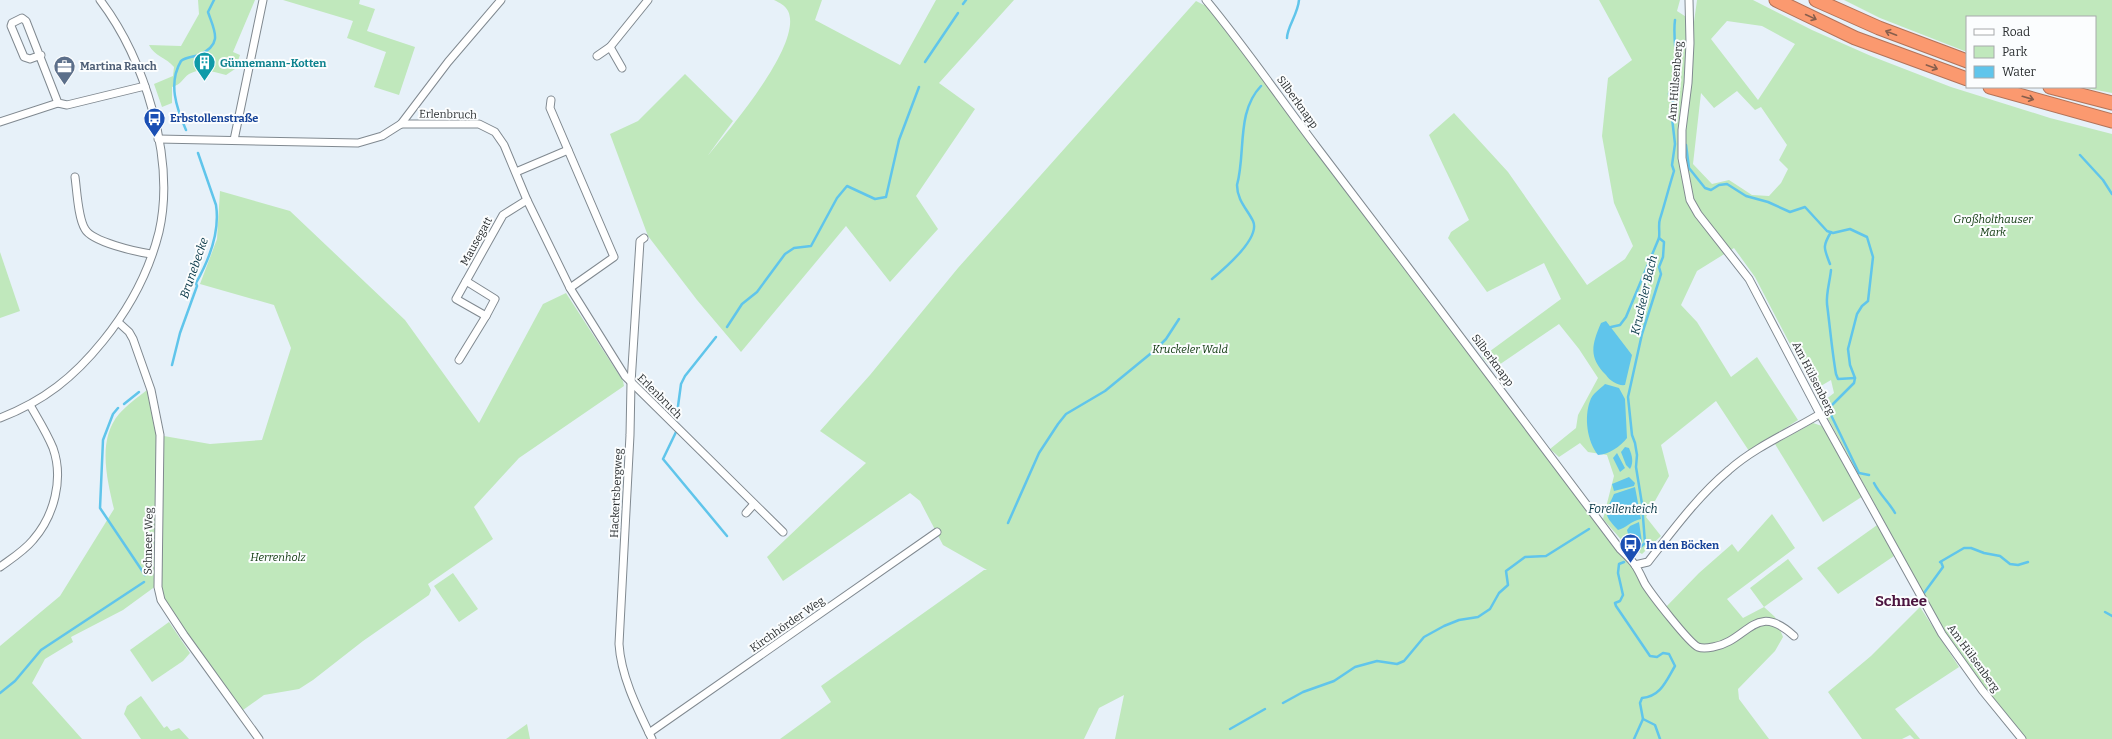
<svg xmlns="http://www.w3.org/2000/svg" width="2112" height="739" viewBox="0 0 2112 739" font-family="Bitter,serif">
<rect width="100%" height="100%" fill="#e7f1f9"/>
<g fill="#c0e8bc" fill-rule="evenodd">
<path d="M198,0H255L233,52L240,55L235,69L226,75C214,72 201,67 189,74C182,79 182,84 172,87V103L162,107L154,84L173,76L174,67C167,58 154,56 149,45L181,46L199,14Z"/>
<polygon points="283,0 360,0 359,4 375,9 367,31 415,47 399,95 374,87 386,52 347,38 353,21"/>
<path d="M774,0H822L815,20L900,65L936,0H1014L939,83L975,109L916,196L938,229L890,282L846,226L741,352L697,300L648,236L610,134L638,121L685,74L733,121L706,158C726,133 804,44 788,11C785,5 780,3 774,0Z"/>
<path d="M1599,0H1680L1677,11L1694,22L1697,0H1753L1812,30L1871,56L1951,87L2050,118L2112,134V739H2025L1955,651L1820,404L1834,393L1831,380L1814,390L1755,277L1734,248L1697,271L1681,305L1697,322L1731,377L1757,357L1798,420L1749,451L1716,401L1661,445L1669,476L1646,517L1661,536L1642,554L1625,544L1603,519L1614,476L1607,455L1588,452L1580,443L1559,457L1550,449L1576,428L1578,415L1598,378L1579,349L1559,324L1493,369L1482,357L1561,299L1544,263L1487,292L1448,238L1451,232L1469,220L1429,135L1454,113L1508,172L1587,285L1625,259L1633,246L1614,203L1602,136L1608,78L1632,60ZM1727,21L1762,26L1795,44L1758,100L1711,39ZM1737,91L1755,110L1761,107L1787,145L1779,160L1788,169L1781,183L1769,196L1752,195L1729,180L1712,184L1693,164L1701,93L1714,108Z"/>
<polygon points="1844,0 2112,0 2112,93 2081,87 2095,87 2095,17 1967,17 1967,52 1880,18"/>
<polygon points="1196,1 1204,5 1206,3 1664,609 1699,573 1732,544 1738,552 1772,514 1795,548 1727,599 1743,618 1764,607 1750,588 1788,559 1803,579 1764,607 1775,617 1783,637 1775,651 1738,689 1739,699 1769,739 1115,739 1124,695 1099,708 1084,739 780,739 831,702 821,686 984,570 987,570 943,545 920,501 910,493 783,581 767,557 866,463 820,431 870,375 958,268"/>
<path d="M220,191L290,211L405,320L479,423L543,304L566,293L623,381L624,386L519,458L474,507L493,539L428,584L431,590L429,595L363,641L313,680L299,689L264,695L243,710L187,634L165,599L160,583L123,610L71,637L73,642L45,659L32,683L82,739H0V646L60,596L114,509C107,479 97,440 119,414C127,405 138,397 147,390L158,435L210,444L262,440L291,348L274,305L200,284L217,239Z"/>
<polygon points="0,252 20,311 0,318"/>
<polygon points="1813,423 1822,426 1863,496 1823,522 1775,444"/>
<polygon points="1880,523 1897,554 1838,594 1817,568"/>
<polygon points="453,573 478,609 459,622 434,586"/>
<polygon points="1920,607 1959,667 1895,709 1920,739 1914,739 1910,735 1902,739 1862,739 1828,692 1871,656"/>
<polygon points="169,622 190,653 183,661 152,682 130,650"/>
<polygon points="141,696 164,728 167,726 171,731 179,728 189,739 141,739 124,714 127,706"/>
<polygon points="527,724 530,739 506,739"/>
</g>
<g fill="#60c5eb">
<path d="M1606,321L1632,355L1625,385C1618,386 1610,381 1606,375C1588,357 1592,344 1601,323Z"/>
<path d="M1605,384L1619,388L1625,399L1627,438C1621,446 1608,455 1598,455C1587,441 1584,417 1590,401C1592,394 1600,389 1605,384Z"/>
<path d="M1625,447L1629,448C1632,455 1634,462 1630,469L1626,465L1621,452Z"/>
<polygon points="1617,453 1625,468 1620,472 1613,458"/>
<polygon points="1629,477 1635,483 1634,486 1614,491 1612,484"/>
<path d="M1635,487L1641,519C1631,521 1626,528 1618,530C1601,512 1606,513 1614,494Z"/>
<polygon points="1639,522 1642,542 1634,547 1631,546 1627,530 1630,526"/>
</g>
<g fill="none" stroke-linecap="round" stroke-linejoin="round">
<g stroke="#60c5eb" stroke-width="2.5">
<polyline points="963,4 966,0"/>
<path d="M1287,38C1287,27 1298,14 1299,0"/>
<polyline points="925,62 958,13"/>
<path d="M186,130C176,107 168,83 181,61C186,57 193,57 199,55C224,44 214,30 208,12L214,0"/>
<polyline points="1686,145 1689,168 1705,188 1711,190 1719,185 1727,184 1746,196 1768,202 1790,212 1805,207 1827,231 1833,233 1850,229 1867,237 1873,257 1868,301 1862,306 1857,314 1848,349 1850,365 1855,378 1854,383 1831,406 1831,415 1859,473 1869,475"/>
<polyline points="2080,155 2103,180 2112,194"/>
<path d="M1830,264C1824,248 1822,247 1831,232"/>
<path d="M1831,270C1830,281 1826,293 1827,304C1830,327 1832,351 1836,374L1838,379L1855,378"/>
<path d="M1212,279C1224,269 1261,238 1253,221C1247,209 1237,200 1237,185C1246,153 1236,112 1261,86"/>
<polyline points="727,327 742,304 757,292 785,254 794,248 811,246 837,198 847,186 875,199 886,197 899,140 919,87"/>
<polyline points="1611,327 1620,325 1626,317 1659,238"/>
<path d="M172,365L180,333L197,286L196,283C209,260 220,231 216,205L198,153"/>
<polyline points="124,404 139,392"/>
<polyline points="118,408 113,414 103,440 100,508 145,575"/>
<polyline points="676,421 681,384 685,376 716,337"/>
<polyline points="676,432 663,459 727,536"/>
<path d="M1874,483C1880,495 1889,502 1895,513"/>
<polyline points="1008,523 1039,453 1058,424 1066,414 1105,391 1155,350 1166,339 1179,319"/>
<path d="M1636,551L1645,543L1642,504L1636,467L1637,455L1635,443L1632,435L1628,397L1642,334L1661,274L1659,267L1663,257L1664,242L1659,238C1660,232 1658,224 1660,219C1665,203 1669,187 1674,171L1672,165L1675,144L1672,118L1676,108L1669,94L1676,83C1674,75 1676,69 1676,61C1676,48 1673,34 1675,20"/>
<path d="M1624,562L1619,564L1618,573L1623,595L1620,601L1615,603L1616,606L1650,656L1657,657L1663,653L1669,654L1675,666C1666,681 1661,696 1642,698L1640,703L1643,719L1655,725L1660,739"/>
<polyline points="1940,562 1964,548 1971,548 1984,553 2000,556 2010,564 2018,565 2028,562"/>
<polyline points="1924,593 1943,567 1941,562"/>
<polyline points="2105,612 2112,616"/>
<polyline points="0,693 15,681 41,650 144,582"/>
<polyline points="1283,703 1303,692 1334,681 1355,667 1377,661 1397,664 1404,661 1424,637 1444,626 1459,620 1478,617 1490,609 1499,593 1508,585 1506,571 1525,557 1546,556 1589,529"/>
<polyline points="1230,729 1265,709"/>
<polyline points="1634,739 1643,719"/>
</g>
<defs>
<g id="street">
<path d="M1206,0C1245,47 1279,97 1316,146C1418,280 1520,415 1620,549C1625,554 1631,559 1635,565C1639,571 1642,578 1645,584C1652,595 1689,643 1698,647C1703,649 1708,648 1713,647C1748,641 1755,600 1794,636"/>
<polyline points="1689,0 1690,43 1688,83 1682,130 1682,158 1690,200 1698,214 1749,279 1820,414 1942,634 1982,690 2022,739"/>
<polyline points="610,47 622,68"/>
<polyline points="41,55 30,59 24,57 11,26 12,23 22,18 26,21 58,103 67,105 145,86"/>
<polyline points="597,56 610,47 648,0"/>
<polyline points="551,100 550,108 614,257 570,288"/>
<polyline points="0,122 58,103"/>
<polyline points="401,124 479,124 495,132 504,145 527,200 570,288 625,376 783,532"/>
<polyline points="158,139 358,143 382,136 401,124 448,62 501,0"/>
<polyline points="234,140 263,0"/>
<polyline points="516,172 568,150"/>
<path d="M75,177C77,191 78,218 85,229C92,242 137,252 151,254"/>
<path d="M644,238L640,241L631,383L630,435L619,644C621,677 638,710 652,739"/>
<polyline points="466,281 495,299 486,316"/>
<polyline points="118,322 129,332 133,339 151,390 160,435 158,587 161,600 184,635 259,739"/>
<polyline points="459,360 486,316 456,299 503,215 527,200"/>
<path d="M0,418C44,401 74,377 103,341C129,309 149,272 159,232C176,158 144,58 100,0"/>
<polyline points="746,513 754,504"/>
<path d="M1635,565L1648,562C1673,530 1698,496 1729,470C1755,447 1790,432 1820,414"/>
<path d="M0,567C11,559 24,551 33,540C54,516 64,479 53,448C47,433 38,419 30,405"/>
<polyline points="649,733 937,532"/>
</g>
<g id="highway">
<polyline points="1776,0 1855,38 1967,79"/>
<polyline points="1816,0 1879,28 1967,61"/>
<polyline points="1990,87 2112,121"/>
<polyline points="2050,87 2112,103"/>
</g>
</defs>
<use href="#street" stroke="#808990" stroke-width="9"/>
<use href="#highway" stroke="#b27359" stroke-width="15"/>
<use href="#street" stroke="#fff" stroke-width="7"/>
<use href="#highway" stroke="#fb996f" stroke-width="13"/>
</g>
<defs><path id="oneway-shaft" d="M-6 0H5M1.5-3L5.5 0L1.5 3" fill="none" stroke-width="1.6" stroke-linecap="round" stroke-linejoin="round"/></defs>
<g stroke="#885e4c">
<use href="#oneway-shaft" transform="translate(1811 17) rotate(25)"/>
<use href="#oneway-shaft" transform="translate(1891 33) rotate(-159)"/>
<use href="#oneway-shaft" transform="translate(1932 67) rotate(20)"/>
<use href="#oneway-shaft" transform="translate(2028 98) rotate(16)"/>
</g>
<defs>
<symbol id="building-pin" viewBox="-11 -11 22 30"><path d="M0 17L-7.5 6A9.5 9.5 0 1 1 7.5 6Z" fill="#0f9aa8" stroke="#fbfdfe"/><path d="M-4-6H4V6H1V3H-1V6H-4ZM-2.5-4.3h1.7v1.8h-1.7ZM.8-4.3h1.7v1.8H.8ZM-2.5-1h1.7V.8h-1.7ZM.8-1h1.7V.8H.8Z" fill="#fff"/></symbol>
<symbol id="office-pin" viewBox="-11 -11 22 30"><path d="M0 17L-7.5 6A9.5 9.5 0 1 1 7.5 6Z" fill="#5c6f8a" stroke="#fbfdfe"/><path d="M-6-3h4V-5.5h4V-3h4V5H-6ZM-1-4.5V-3h2v-1.5ZM-6 0V1H6V0Z" fill="#fff"/></symbol>
<symbol id="bus-pin" viewBox="-11 -11 22 30"><path d="M0 17L-7.5 6A9.5 9.5 0 1 1 7.5 6Z" fill="#1a4fb4" stroke="#fbfdfe"/><path d="M-5-6H5V4H4V6H2V4H-2V6H-4V4H-5ZM-3.5-4V0h7V-4ZM-3.5 1.2v1.5H-2V1.2ZM2 1.2v1.5H3.5V1.2Z" fill="#fff"/></symbol>
</defs>
<g fill-rule="evenodd">
<use href="#building-pin" x="192" y="50" width="25" height="34"/>
<use href="#office-pin" x="52" y="54" width="25" height="34"/>
<use href="#bus-pin" x="142" y="106" width="25" height="34"/>
<use href="#bus-pin" x="1618" y="532" width="25" height="34"/>
</g>
<g text-anchor="middle" stroke-width="4" stroke-linejoin="round" paint-order="stroke">
<g font-size="11" font-weight="bold" fill="#0d838f" stroke="#fbfdfe" text-anchor="start">
<text x="220" y="67">Günnemann-Kotten</text>
</g>
<g font-size="11" font-weight="bold" fill="#4e5e75" stroke="#fbfdfe" text-anchor="start">
<text x="80" y="70">Martina Rauch</text>
</g>
<g font-size="11" fill="#292d2f" stroke="#fbfdfe">
<text transform="translate(1675 81) rotate(-85)" y="4">Am Hülsenberg</text>
<text transform="translate(1298 102) rotate(54)" y="4">Silberknapp</text>
<text transform="translate(448 114) rotate(1)" y="4">Erlenbruch</text>
<text transform="translate(476 241) rotate(-61)" y="4">Mausegatt</text>
<text transform="translate(1493 360) rotate(53)" y="4">Silberknapp</text>
<text transform="translate(1814 378) rotate(63)" y="4">Am Hülsenberg</text>
<text transform="translate(660 396) rotate(45)" y="4">Erlenbruch</text>
<text transform="translate(616 493) rotate(-87)" y="4">Hackertsbergweg</text>
<text transform="translate(148 541) rotate(-89)" y="4">Schneer Weg</text>
<text transform="translate(787 624) rotate(-35)" y="4">Kirchhörder Weg</text>
<text transform="translate(1974 658) rotate(54)" y="4">Am Hülsenberg</text>
</g>
<g font-size="11" font-weight="bold" fill="#164399" stroke="#fbfdfe" text-anchor="start">
<text x="170" y="122">Erbstollenstraße</text>
<text x="1646" y="549">In den Böcken</text>
</g>
<g font-size="11" font-style="italic" fill="#0c360b" stroke="#fbfdfe">
<text x="1993" y="223">Großholthauser<tspan x="1993" dy="13">Mark</tspan></text>
<text x="1190" y="353">Kruckeler Wald</text>
<text x="278" y="561">Herrenholz</text>
</g>
<g font-size="12" font-style="italic" fill="#063646" stroke="#fbfdfe">
<text transform="translate(194 268) rotate(-71)" y="4">Brunebecke</text>
<text transform="translate(1644 295) rotate(-77)" y="4">Kruckeler Bach</text>
<text x="1623" y="513">Forellenteich</text>
</g>
<g font-size="15" font-weight="bold" fill="#4b143f" stroke="#fbfdfe">
<text x="1901" y="606">Schnee</text>
</g>
</g>
<rect x="1966" y="16" width="130" height="72" fill="#fbfdfe" stroke="#a7aaab"/>
<rect x="1974" y="29" width="20" height="6" fill="#ffffff" stroke="#a7aaab"/>
<text x="2002" y="36" font-size="12" fill="#292d2f">Road</text>
<rect x="1974" y="46" width="20" height="12" fill="#c0e8bc" stroke="#a7aaab"/>
<text x="2002" y="56" font-size="12" fill="#292d2f">Park</text>
<rect x="1974" y="66" width="20" height="12" fill="#60c5eb" stroke="#a7aaab"/>
<text x="2002" y="76" font-size="12" fill="#292d2f">Water</text>
</svg>
